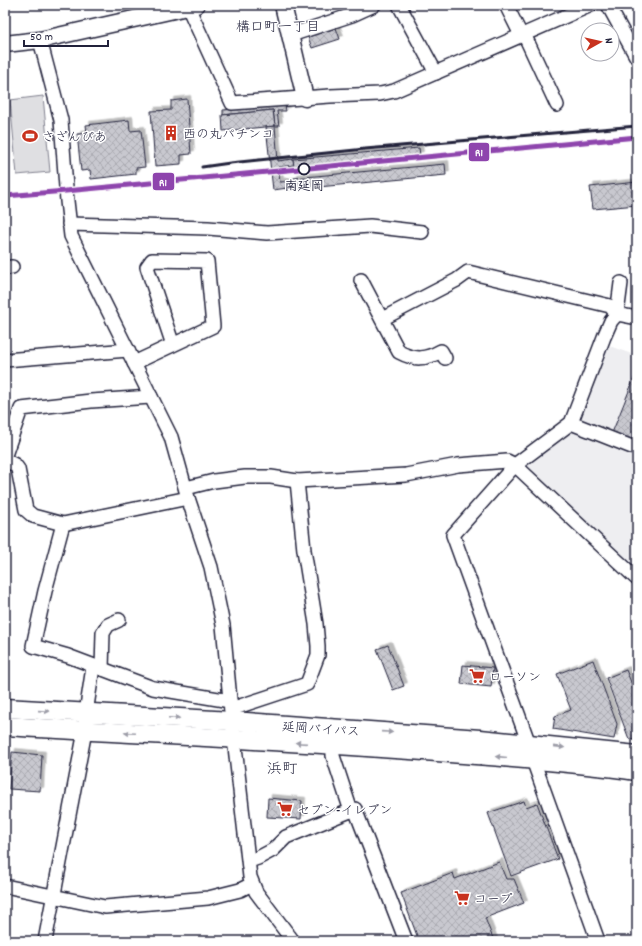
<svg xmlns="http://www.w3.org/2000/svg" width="642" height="946" viewBox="0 0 642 946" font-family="Dekko,'Klee One',sans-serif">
<defs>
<pattern id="building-cross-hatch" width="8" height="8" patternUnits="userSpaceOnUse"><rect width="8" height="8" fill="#c8c8cf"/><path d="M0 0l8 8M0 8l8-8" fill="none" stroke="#acacb3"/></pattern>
<filter id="shadow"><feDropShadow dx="3.5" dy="-3.5" stdDeviation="0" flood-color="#0004"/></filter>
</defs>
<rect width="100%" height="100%" fill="#fff"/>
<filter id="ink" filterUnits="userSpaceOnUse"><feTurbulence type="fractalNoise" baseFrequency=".025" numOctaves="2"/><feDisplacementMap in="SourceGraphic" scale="8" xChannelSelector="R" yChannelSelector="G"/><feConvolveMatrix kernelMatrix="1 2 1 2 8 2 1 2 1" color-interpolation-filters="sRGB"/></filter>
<g filter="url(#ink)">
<g fill="#eeeef1">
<polygon points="604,344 637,356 637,445 576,421"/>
<polygon points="572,427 637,453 637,573 522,466"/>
</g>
<polygon fill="#dfdfe2" stroke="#80808e" points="43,96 50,172 17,175 10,100"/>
<g fill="url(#building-cross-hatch)" stroke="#22223b" filter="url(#shadow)">
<polygon points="336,28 340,39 312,48 308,37"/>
<polygon points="187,99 191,154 181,155 181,164 155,166 151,111 171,110 171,101"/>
<polygon points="285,105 286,111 277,111 279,126 275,126 273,110 223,115 223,110"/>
<polygon points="273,110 275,126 223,131 222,115"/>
<polygon points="129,120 130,131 141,130 145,167 136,168 136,174 91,179 90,170 81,171 77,134 87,133 86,125"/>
<polygon points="275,126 278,161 293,159 294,165 278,167 280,182 294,181 295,187 273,190 266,127"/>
<polygon points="419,148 420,155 294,167 293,159"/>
<polygon points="445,164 446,175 286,190 286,188 295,187 294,178"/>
<polygon points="637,182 637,205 593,209 590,187"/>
<polygon points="637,371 637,443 612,433"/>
<polygon points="388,645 404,686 393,690 377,649"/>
<polygon points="593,660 617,724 614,739 553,729 555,716 571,710 557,674"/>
<polygon points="463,665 493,668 491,687 461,684"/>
<polygon points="626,670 637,697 637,740 629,739 606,678"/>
<polygon points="12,752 42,755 40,791 9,789"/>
<polygon points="268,798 302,801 301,819 267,817"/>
<polygon points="524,801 526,807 537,803 558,859 511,876 488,813"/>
<polygon points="499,862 506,879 514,879 524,903 485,918 494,941 419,941 401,893 453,873 455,879"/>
</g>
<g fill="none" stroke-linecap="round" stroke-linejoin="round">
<defs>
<g id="minor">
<polyline points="399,5 436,73"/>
<polyline points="506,5 521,35"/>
<polyline points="608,5 637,58"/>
<polyline points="188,7 232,103 330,96 380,94 394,91 591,5"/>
<polyline points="524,34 557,105"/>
<polyline points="291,35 352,15 374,5"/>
<polyline points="40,40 61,120 67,201 71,236 171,437 188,498 211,567 223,625 232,721 250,877 256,892 293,941"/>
<polyline points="69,224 208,228 267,233 370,226 422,232"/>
<polyline points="5,268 12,267"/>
<path d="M361,280L399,352C414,360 425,360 441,351L445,358"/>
<polyline points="617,314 621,283"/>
<polyline points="382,319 457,280 468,272 610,306 617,314"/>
<polyline points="5,360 128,350"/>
<polyline points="134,363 213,326 207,261 152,260 147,267 173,345"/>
<polyline points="571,423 637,449"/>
<polyline points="5,455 21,409 91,401 151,397"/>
<polyline points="5,460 15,465 18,469 26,510 33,516 63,524 188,498"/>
<polyline points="186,488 214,481 245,477 271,477 297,481 406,475 458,465 507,461 515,465 571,423 604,337 611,321 617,314 637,318"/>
<polyline points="63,524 45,591 33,646 68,656 153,688 230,701"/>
<polyline points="102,669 103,633 108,625 119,620"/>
<polyline points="231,709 307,684 318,655 318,646 316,624 304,550 297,481"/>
<polyline points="529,744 453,535 515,465 637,579"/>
<polyline points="333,745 333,756 351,811"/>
<polyline points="533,760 598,941"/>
<polyline points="249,861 258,858 273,850 286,837 355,809 406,941"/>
<polyline points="5,886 105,907 208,898 240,890 252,884"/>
<polyline points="45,941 85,731 86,713 93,667"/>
</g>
<g id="major">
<polyline points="283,5 305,98"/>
<polyline points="5,44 40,40 196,5"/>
</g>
<g id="highway">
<polyline points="5,708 232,721 480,739 637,755"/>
<path d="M5,726C153,735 302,741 450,753C512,758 575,762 637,771"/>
</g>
</defs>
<use href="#minor" stroke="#22223b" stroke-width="16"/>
<use href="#major" stroke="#22223b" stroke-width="19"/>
<use href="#highway" stroke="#22223b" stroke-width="21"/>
<use href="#minor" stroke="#fff" stroke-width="13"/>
<use href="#major" stroke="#fff" stroke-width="16"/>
<use href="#highway" stroke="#fff" stroke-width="18"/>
<polyline stroke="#22223b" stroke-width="3" points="202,167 230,163 365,149 637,126"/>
<defs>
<polyline id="rail-1" points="5,196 66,191 637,137"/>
</defs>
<use href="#rail-1" stroke="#fff" stroke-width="8"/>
<use href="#rail-1" stroke="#8e44ad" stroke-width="5"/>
</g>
<defs><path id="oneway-solid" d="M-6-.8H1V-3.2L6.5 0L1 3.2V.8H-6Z"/></defs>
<g fill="#9c9ca7">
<use href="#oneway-solid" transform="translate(44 711) rotate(4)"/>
<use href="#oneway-solid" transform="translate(174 718) rotate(3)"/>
<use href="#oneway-solid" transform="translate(387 732) rotate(4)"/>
<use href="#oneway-solid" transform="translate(130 733) rotate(-177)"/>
<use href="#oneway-solid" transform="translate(301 743) rotate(-176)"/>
<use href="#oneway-solid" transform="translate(559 747) rotate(6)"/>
<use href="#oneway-solid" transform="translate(501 757) rotate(-175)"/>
</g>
</g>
<defs>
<symbol id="building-bare" viewBox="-9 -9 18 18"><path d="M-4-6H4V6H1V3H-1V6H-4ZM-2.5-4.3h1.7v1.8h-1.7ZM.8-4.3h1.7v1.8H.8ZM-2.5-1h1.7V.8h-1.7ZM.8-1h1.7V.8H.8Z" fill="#c8321e" stroke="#fff" stroke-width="2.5" paint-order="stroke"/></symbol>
<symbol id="stadium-bare" viewBox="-9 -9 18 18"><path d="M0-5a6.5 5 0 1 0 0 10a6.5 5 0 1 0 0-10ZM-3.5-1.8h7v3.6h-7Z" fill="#c8321e" stroke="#fff" stroke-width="2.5" paint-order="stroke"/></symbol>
<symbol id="supermarket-bare" viewBox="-9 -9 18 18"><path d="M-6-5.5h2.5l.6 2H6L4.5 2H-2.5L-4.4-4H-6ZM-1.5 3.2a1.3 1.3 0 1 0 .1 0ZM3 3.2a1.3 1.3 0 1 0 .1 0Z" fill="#c8321e" stroke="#fff" stroke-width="2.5" paint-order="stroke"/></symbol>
</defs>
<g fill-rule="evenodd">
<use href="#building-bare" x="160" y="122" width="22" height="22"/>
<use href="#stadium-bare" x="19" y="125" width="22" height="22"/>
<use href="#supermarket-bare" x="466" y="665" width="22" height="22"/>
<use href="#supermarket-bare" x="274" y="798" width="22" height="22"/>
<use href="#supermarket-bare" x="451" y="887" width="22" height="22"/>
</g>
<circle fill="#fff" stroke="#22223b" stroke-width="2" cx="304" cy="169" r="5.5"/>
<g text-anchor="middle" stroke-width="3" stroke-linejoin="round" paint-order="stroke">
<g font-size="13" fill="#22223b" stroke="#fff" text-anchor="start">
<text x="183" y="138">西の丸パチンコ</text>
<text x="42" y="141">さざんぴあ</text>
<text x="489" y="681">ローソン</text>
<text x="297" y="814">セブン-イレブン</text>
<text x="474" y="903">コープ</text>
</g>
<g font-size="13" font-weight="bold" fill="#22223b" stroke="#fff">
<text x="304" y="190">南延岡</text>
</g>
<g font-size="13" fill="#22223b" stroke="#fff">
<text transform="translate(321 728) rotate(4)" y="5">延岡バイパス</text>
</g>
<g font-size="14" fill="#22223b" stroke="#fff">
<text x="278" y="31">構口町一丁目</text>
</g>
<g font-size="15" fill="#22223b" stroke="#fff">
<text x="282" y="773">浜町</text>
</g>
</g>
<g stroke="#fff" stroke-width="1.5">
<rect x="468" y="142" width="22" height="20" rx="4" fill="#8e44ad"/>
<rect x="152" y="172" width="23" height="19" rx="4" fill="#8e44ad"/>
</g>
<g font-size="11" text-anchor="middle" font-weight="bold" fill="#fff">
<text x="479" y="156">R1</text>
<text x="163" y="186">R1</text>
</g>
<rect width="642" height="946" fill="none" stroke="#fff" stroke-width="20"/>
<rect x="10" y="10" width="622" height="926" fill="none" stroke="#22223b" stroke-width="1.5" filter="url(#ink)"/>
<g transform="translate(600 42) rotate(82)"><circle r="19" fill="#ffffff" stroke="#a7a7b1"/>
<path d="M0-3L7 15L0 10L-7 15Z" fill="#c8321e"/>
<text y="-6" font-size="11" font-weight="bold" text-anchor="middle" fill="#22223b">N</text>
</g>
<path d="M24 40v6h84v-6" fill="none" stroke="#22223b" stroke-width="2"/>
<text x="30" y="40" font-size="12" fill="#22223b" stroke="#ffffff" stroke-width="3" paint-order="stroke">50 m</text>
</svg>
